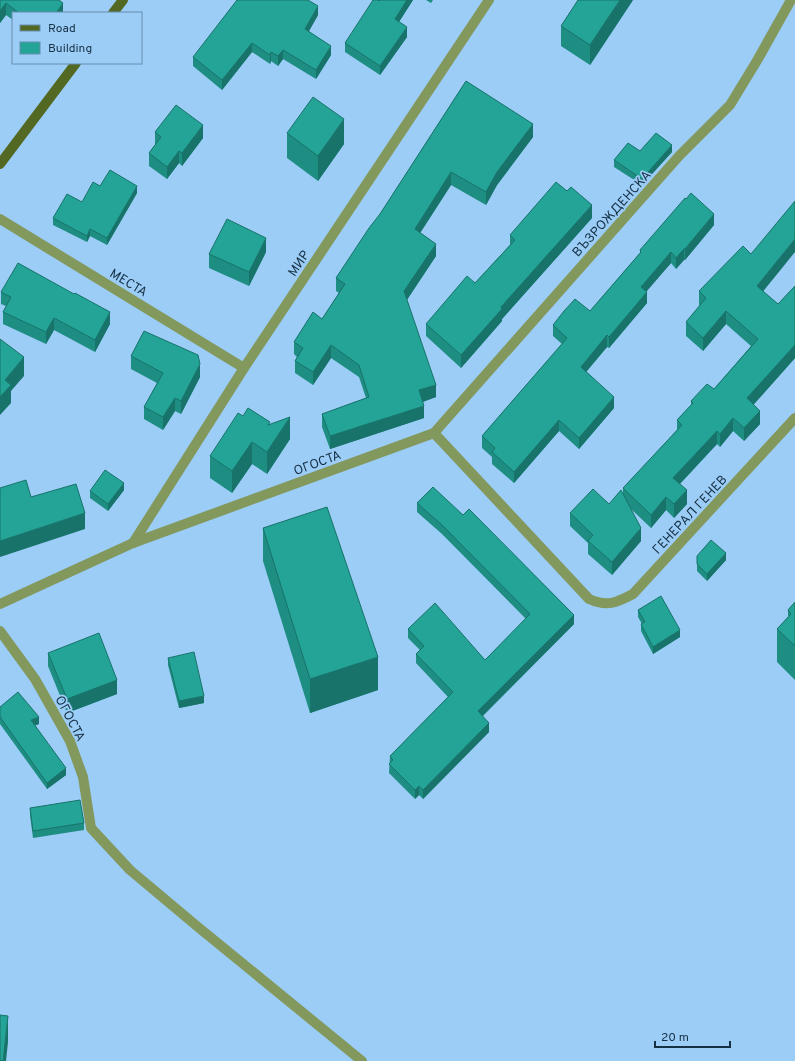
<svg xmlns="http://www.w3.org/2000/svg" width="795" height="1061" viewBox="0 0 795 1061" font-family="Overpass,sans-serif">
<rect width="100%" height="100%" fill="#9ccdf7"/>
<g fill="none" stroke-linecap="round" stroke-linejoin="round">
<g stroke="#83985c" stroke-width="10">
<polyline points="0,219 244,368"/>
<path d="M434,433L589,599C607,607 616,603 633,594L795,418"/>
<polyline points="133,543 244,368 489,0"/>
<polyline points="0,604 133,543 434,433 679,156 730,105 758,59 791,0"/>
<polyline points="0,631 35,679 70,741 83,777 91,828 130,870 198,927 362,1061"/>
</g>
<g stroke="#536923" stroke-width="10">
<polyline points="113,13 123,0"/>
<polyline points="0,164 76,63"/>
</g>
</g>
<g fill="#1e8d82">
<polygon points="0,0 63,13 13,13 13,20 6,15 0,23"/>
<polygon points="380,0 413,0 399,22 407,37 380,75 345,52 345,43"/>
<polygon points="426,0 433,0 431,3"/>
<polygon points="633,0 590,65 561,46 561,26"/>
<polygon points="318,15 309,31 331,55 316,79 283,59 278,66 271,61 270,64 252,52 222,90 193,66 193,57"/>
<polygon points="466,81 533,137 497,185 486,205 451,185 420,233 436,256 407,300 436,397 423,402 424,418 330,449 322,427 322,414 366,398 359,377 331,358 313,385 295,373 295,361 297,357 294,354 294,342 322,319 339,293 336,291 336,278 380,214"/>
<polygon points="155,132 203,138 182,166 179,163 167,179 149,166 149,153 155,145"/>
<polygon points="287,133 344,144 318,181 287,158"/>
<polygon points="640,151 672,152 642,185 614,167 614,160"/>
<polygon points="100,186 137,193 107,245 90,236 87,242 53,225 53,218 82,202"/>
<polygon points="592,218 502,319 502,321 461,368 426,336 426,324 475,283 510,245 510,235"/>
<polygon points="714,225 685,260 684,260 676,269 671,263 646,291 647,303 609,348 607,347 586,372 614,408 579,449 559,431 514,483 492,464 492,457 482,448 482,436 562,344 553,336 553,325 590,311 640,253 640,250"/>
<polygon points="266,252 249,286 209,268 209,254"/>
<polygon points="795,286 795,358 753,405 760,424 744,441 733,431 720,447 717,444 680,484 687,504 674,518 666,510 651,528 631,509 641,541 612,575 588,554 588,543 570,526 570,513 609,504 623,494 623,488 677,430 677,420 691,405 691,401 714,389 751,346 726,324 703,351 686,336 686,322 700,305 699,305 699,291 763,292 778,304"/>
<polygon points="1,292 110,324 95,352 54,330 46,344 3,324 3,312 6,306 1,304"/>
<polygon points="131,356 200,377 181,414 175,411 163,430 144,419 144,407 157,383 131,369"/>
<polygon points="243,416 270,424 290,439 267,474 252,464 232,493 210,478 210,456"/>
<polygon points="124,490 108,511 90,498 90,491"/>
<polygon points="417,503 574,624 483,716 489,732 423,799 419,795 415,799 389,773 390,756 448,697 416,663 416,654 420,650 408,638 408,629 485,660 526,619 442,534 417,512"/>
<polygon points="263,528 378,690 310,713 263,561"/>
<polygon points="697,556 726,560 707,581 697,571"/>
<polygon points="795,602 795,680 777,662 777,629 788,617 788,610"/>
<polygon points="638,610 680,637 653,654 641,631 641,624 642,624 638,617"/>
<polygon points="48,653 117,694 67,713 48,666"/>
<polygon points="168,658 204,703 179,708 168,665"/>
<polygon points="0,707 39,724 35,725 66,775 47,789 0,724"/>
<polygon points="30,808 84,823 84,830 33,838 30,815"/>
</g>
<g fill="#18736a">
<polygon points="407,0 413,0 395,28 395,19"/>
<polygon points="620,0 633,0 590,65 590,45"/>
<polygon points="6,3 6,15 0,23 0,11"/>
<polygon points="63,3 63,13 56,13"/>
<polygon points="318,6 318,15 305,38 305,29"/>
<polygon points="407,27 407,37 380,75 380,66"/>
<polygon points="252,43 252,52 222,90 222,80"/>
<polygon points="331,46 331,55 316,79 316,70"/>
<polygon points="283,50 283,59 278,66 278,56"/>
<polygon points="271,52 271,61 270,64 270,55"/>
<polygon points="344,119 344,144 318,181 318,156"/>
<polygon points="533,124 533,137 497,185 486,205 486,192 497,172"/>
<polygon points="203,125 203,138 182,166 182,153"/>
<polygon points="672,145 672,152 642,185 642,179"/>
<polygon points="179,151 179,163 167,179 167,167"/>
<polygon points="451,172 451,185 415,241 415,229"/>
<polygon points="137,186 137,193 107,245 107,238"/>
<polygon points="592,205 592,218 502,319 502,321 461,368 461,355 501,307"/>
<polygon points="714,214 714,225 685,260 685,249"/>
<polygon points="90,229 90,236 87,242 87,236"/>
<polygon points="266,238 266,252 249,286 249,272"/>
<polygon points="795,239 795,252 757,299 757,286"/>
<polygon points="436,244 436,256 404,304 404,291"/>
<polygon points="684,249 684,260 676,269 676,258"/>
<polygon points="671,252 671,263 641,298 641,287"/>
<polygon points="647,292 647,303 609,348 609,337"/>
<polygon points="726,311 726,324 703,351 703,338"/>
<polygon points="110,312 110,324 95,352 95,340"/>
<polygon points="54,318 54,330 46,344 46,332"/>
<polygon points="607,335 607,347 581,378 581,367"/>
<polygon points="331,345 331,358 313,385 313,372"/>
<polygon points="795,345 795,358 747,412 747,398"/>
<polygon points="24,357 24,376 11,391 11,403 0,415 0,397 5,380"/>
<polygon points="200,364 200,377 181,414 181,401"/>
<polygon points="436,385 436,397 419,403 419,390"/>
<polygon points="614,397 614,408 579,449 579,438"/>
<polygon points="175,398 175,411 163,430 163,417"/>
<polygon points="424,406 424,418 330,449 330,436"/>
<polygon points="760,411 760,424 744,441 744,428"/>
<polygon points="290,417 290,439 267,474 267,452"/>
<polygon points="733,418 733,431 720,447 720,434"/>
<polygon points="559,420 559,431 514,483 514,472"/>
<polygon points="717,431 717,444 673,491 673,478"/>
<polygon points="252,442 252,464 232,493 232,471"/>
<polygon points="124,483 124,490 108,511 108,504"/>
<polygon points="687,490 687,504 674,518 674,504"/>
<polygon points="666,497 666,510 651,528 651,515"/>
<polygon points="85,513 85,529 0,557 0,541"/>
<polygon points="641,528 641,541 612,575 612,562"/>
<polygon points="726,553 726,560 707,581 707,574"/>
<polygon points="574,615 574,624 478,720 478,711"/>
<polygon points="680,630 680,637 653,654 653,647"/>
<polygon points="378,657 378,690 310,713 310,679"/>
<polygon points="117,680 117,694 67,713 67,699"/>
<polygon points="204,696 204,703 179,708 179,701"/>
<polygon points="39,717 39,724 31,727 31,720"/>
<polygon points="489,723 489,732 423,799 423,790"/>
<polygon points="66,768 66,775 47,789 47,783"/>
<polygon points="419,786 419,795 415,799 415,790"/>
<polygon points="8,1016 8,1042 6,1061 3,1061"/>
</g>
<g fill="#23a497" stroke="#18736a">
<polygon points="0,0 59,0 63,3 56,13 19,13 6,3 0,11"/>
<polygon points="237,0 308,0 318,6 305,29 331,46 316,70 283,50 278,56 271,52 270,55 252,43 222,80 193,57"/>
<polygon points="373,0 378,0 379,1 380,0 407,0 395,19 407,27 380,66 345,43"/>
<polygon points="578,0 620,0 590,45 561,26"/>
<polygon points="466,81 533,124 497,172 486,192 451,172 415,229 436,244 404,291 436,385 419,390 424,406 330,436 322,414 369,397 359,365 331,345 313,372 295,361 303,348 294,342 313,312 322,319 345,284 336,278 369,228 380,214"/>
<polygon points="313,97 344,119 318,156 287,133"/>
<polygon points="176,105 203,125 182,153 179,151 167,167 149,153 161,137 155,132"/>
<polygon points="656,133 672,145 642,179 614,160 628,143 640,151"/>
<polygon points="110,170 137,186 107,238 90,229 87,236 53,218 67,194 82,202 93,182 100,186"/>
<polygon points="556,182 567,191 571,187 592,205 501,307 502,309 461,355 426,324 467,276 475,283 515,240 510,235"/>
<polygon points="691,193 714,214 685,249 684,249 676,258 671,252 641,287 647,292 609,337 607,335 581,367 614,397 579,438 559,420 514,472 492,452 495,448 482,436 567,338 553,325 564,311 575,299 590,311 641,252 640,250 685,198 686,199"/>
<polygon points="795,201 795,239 757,286 778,304 795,286 795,345 747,398 760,411 744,428 733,418 720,434 717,431 673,478 687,490 674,504 666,497 651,515 623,488 682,425 677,420 693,403 691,401 707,384 714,389 758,339 726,311 703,338 686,322 706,298 699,291 743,246 751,254"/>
<polygon points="227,219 266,238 249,272 209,254"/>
<polygon points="18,263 74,294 75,293 110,312 95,340 54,318 46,332 3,312 11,297 1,292"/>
<polygon points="144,331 198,355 200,364 181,401 175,398 163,417 144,407 163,373 131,356"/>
<polygon points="0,339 24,357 5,380 11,385 0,397"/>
<polygon points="248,408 270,422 268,425 290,417 267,452 252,442 232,471 210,456 238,413 243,416"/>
<polygon points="105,470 124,483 108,504 90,491"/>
<polygon points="26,480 31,497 76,484 85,513 0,541 0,488"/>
<polygon points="433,487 463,515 469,509 574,615 478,711 489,723 423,790 419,786 415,790 389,764 393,760 390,756 453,692 416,654 424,646 408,629 435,603 485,660 530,614 442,525 417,503"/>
<polygon points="593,489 609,504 621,490 641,528 612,562 588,541 593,535 570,513"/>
<polygon points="327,507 378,657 310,679 263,528"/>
<polygon points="711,540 726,553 707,574 697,564 697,556"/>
<polygon points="661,596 680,630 653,647 641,624 645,622 638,610"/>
<polygon points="795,602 795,646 777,629 791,614 788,610"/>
<polygon points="99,633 117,680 67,699 48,653"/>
<polygon points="194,652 204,696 179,701 168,658"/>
<polygon points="18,692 39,717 31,720 66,768 47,783 0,717 0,707"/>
<polygon points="80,800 84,823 33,831 30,808"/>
<polygon points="0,1015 8,1016 3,1061 0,1061"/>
</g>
<g text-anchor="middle" stroke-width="3.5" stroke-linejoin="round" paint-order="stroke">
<g font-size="13" fill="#163044" stroke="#9ccdf7">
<text transform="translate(611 213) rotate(-48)" y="5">ВЪЗРОЖДЕНСКА</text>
<text transform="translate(298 263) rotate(-56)" y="5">МИР</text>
<text transform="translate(129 282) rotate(31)" y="5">МЕСТА</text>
<text transform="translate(317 462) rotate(-20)" y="5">ОГОСТА</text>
<text transform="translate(689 514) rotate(-47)" y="5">ГЕНЕРАЛ ГЕНЕВ</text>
<text transform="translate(71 718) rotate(62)" y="5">ОГОСТА</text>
</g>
</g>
<rect x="12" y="12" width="130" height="52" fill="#9ccdf7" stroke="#668eaf"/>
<rect x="20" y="25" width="20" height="6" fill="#536923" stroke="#668eaf"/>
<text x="48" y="32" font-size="12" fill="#163044">Road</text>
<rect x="20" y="42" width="20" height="12" fill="#23a497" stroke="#668eaf"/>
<text x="48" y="52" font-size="12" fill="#163044">Building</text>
<path d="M655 1041v6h75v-6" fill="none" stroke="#163044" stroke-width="2"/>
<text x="661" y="1041" font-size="12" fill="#163044" stroke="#9ccdf7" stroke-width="3" paint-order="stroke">20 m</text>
</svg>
